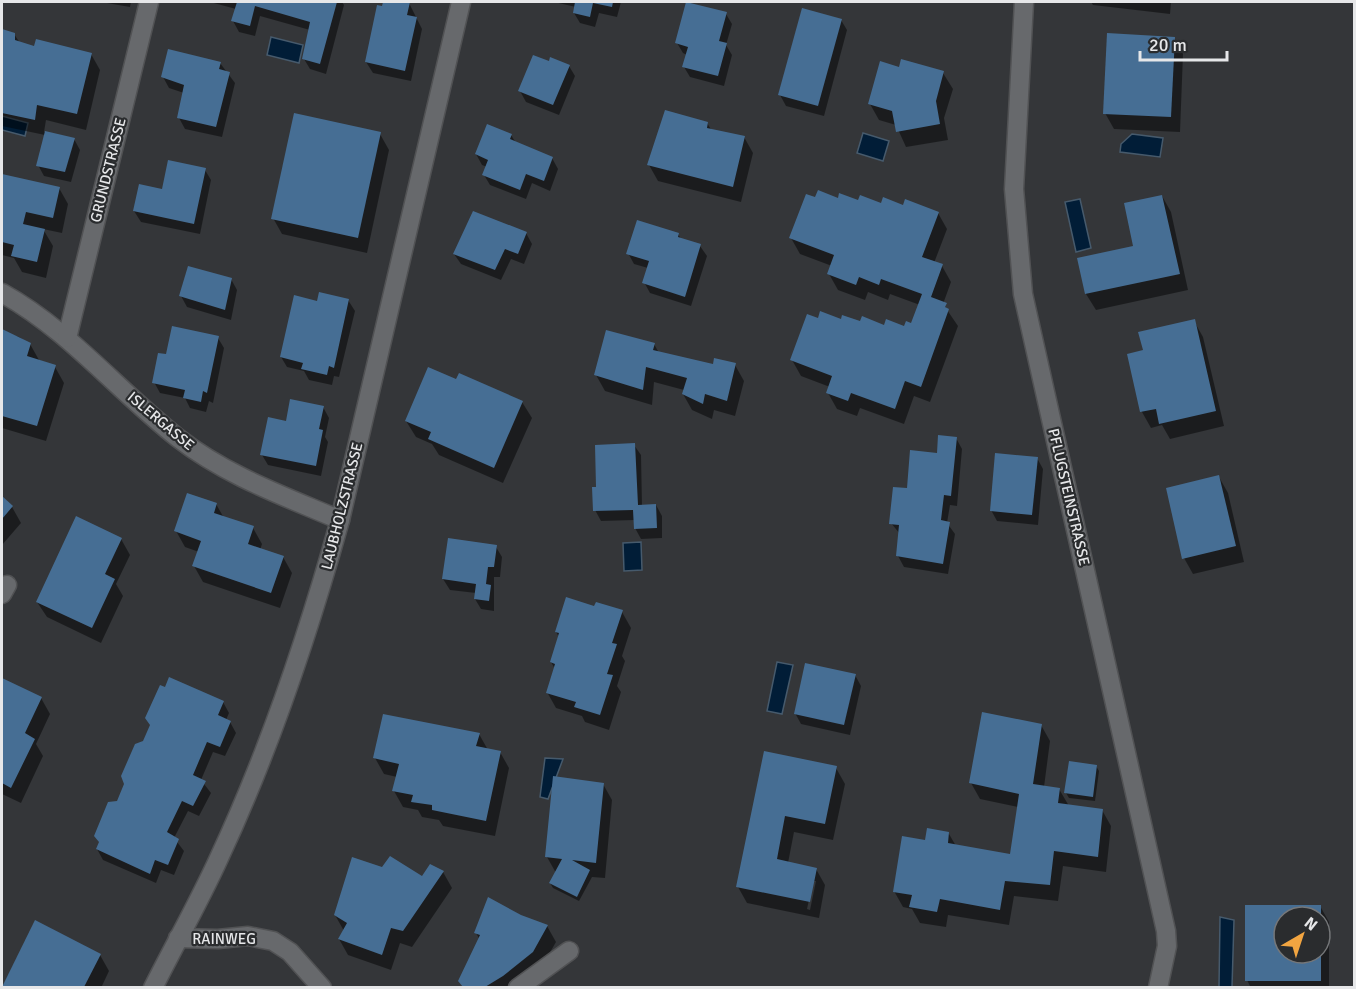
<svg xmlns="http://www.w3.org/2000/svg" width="1356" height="989" viewBox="0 0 1356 989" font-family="Signika,sans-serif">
<rect width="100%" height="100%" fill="#343639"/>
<g fill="#011d37" stroke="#465a6c" stroke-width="1.5">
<polygon points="271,37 303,45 299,63 267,55"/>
<polygon points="2,116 28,123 25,136 2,130"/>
<polygon points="863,133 889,141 883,161 857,153"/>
<polygon points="1132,134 1163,138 1160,157 1120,152 1121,144"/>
<polygon points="1080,199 1091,248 1076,252 1065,202"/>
<polygon points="641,542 642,570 624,571 623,543"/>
<polygon points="777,662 793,665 782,714 767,711"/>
<polygon points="545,758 563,759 548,799 540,797"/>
<polygon points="1220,917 1234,920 1232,987 1219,987"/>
</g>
<g fill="#0007" fill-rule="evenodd">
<polygon points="101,2 131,2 130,7"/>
<polygon points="210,2 342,2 344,5 326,74 310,69 304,59 310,30 260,16 255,36 239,32 233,21 236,9"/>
<polygon points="385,2 409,3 422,29 411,81 373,73 366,62"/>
<polygon points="554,2 621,2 617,17 599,13 595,27 580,23 574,13 576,7"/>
<polygon points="1091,2 1171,2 1170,14 1093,5"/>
<polygon points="726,14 732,24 726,45 732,55 724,86 690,77 684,67 687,55 683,53 677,43"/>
<polygon points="841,20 847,30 824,116 786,106 780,95"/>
<polygon points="2,30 14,34 20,43 35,48 91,54 100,70 86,130 46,120 44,132 74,139 80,150 71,182 44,176 38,165 45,135 2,126"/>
<polygon points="1174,38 1183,54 1180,132 1114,129 1105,113"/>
<polygon points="220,63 235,83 222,137 185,129 179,118 184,93 169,88 163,77"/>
<polygon points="550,63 569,66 575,76 559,115 526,102 520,91"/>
<polygon points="900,68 943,73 953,89 944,118 948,140 906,147 896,125 879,120 870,104"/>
<polygon points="707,123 712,131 744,137 753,153 741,202 658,181 649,165"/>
<polygon points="380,134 389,150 367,253 282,234 273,218"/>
<polygon points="511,135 516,143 552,158 558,169 550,191 532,183 526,199 490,185 484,175 487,167 482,165 476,154"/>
<polygon points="205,170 211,180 200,234 141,222 134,211 163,191"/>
<polygon points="2,175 59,188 68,204 62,233 43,229 53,246 46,278 22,272 14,258 2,255"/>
<polygon points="1162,196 1171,212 1188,290 1096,310 1086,294 1079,259 1135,247"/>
<polygon points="816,199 904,207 938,213 947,229 934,263 942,266 951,282 943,304 958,326 930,402 914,396 904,424 860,408 857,416 837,409 828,393 830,387 801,376 792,360 819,320 905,328 912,325 920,305 890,294 888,300 868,292 865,300 838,290 829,274 832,266 800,254 791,238"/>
<polygon points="526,233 532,244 524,264 511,259 501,280 461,264 454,254"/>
<polygon points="678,234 681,239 700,246 707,256 691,306 650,293 644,282 648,268 634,264 628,253"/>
<polygon points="231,279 237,290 231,320 187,307 181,296"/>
<polygon points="348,300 355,311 339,377 334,376 332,385 309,380 304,371 287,367 281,357"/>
<polygon points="1194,321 1203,337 1224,426 1170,439 1162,425 1151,428 1142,412 1128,355 1144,351"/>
<polygon points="2,332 19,337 30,344 39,360 55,367 64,383 46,441 2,428"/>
<polygon points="218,338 224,348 213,403 209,401 206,412 190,408 185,398 160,393 154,382 167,356"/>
<polygon points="654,344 659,353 715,366 735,365 744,381 735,416 714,410 712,419 692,410 683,394 684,390 654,382 652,405 605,391 596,375"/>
<polygon points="457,381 522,402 532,418 503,483 439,455 432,444 416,437 406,421"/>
<polygon points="323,407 329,418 325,437 328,442 321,476 268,465 262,455 287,423"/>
<polygon points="956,438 962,449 957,506 950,505 947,523 955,534 948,574 904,567 898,556 900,534 891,523 908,490 938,454"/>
<polygon points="634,445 641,455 642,506 656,505 662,516 662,538 641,539 635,528 635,520 601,521 595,510 598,488"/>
<polygon points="1037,458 1043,469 1038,525 997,521 991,510"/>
<polygon points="1219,477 1228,493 1244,562 1193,574 1184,558"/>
<polygon points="2,498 12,507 21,523 2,545"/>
<polygon points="216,504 224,518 253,528 262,544 260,550 283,557 292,573 280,608 203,582 194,566 199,552 185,547 176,531"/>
<polygon points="121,539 130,555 116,584 123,596 101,643 47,617 37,602"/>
<polygon points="496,547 502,557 500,577 494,577 494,611 481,609 475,599 476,593 450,590 443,579"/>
<polygon points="595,608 622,612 631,628 622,656 625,661 617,686 621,692 609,730 585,722 582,716 556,708 547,692 555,669 551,662 559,637 556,632"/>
<polygon points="855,675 861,686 850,735 801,724 795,713"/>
<polygon points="2,679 41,698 50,714 36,744 43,756 21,803 2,794"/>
<polygon points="223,702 229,713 226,720 230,722 236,733 225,756 213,752 201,780 211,793 199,816 188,811 174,838 184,851 174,875 161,870 156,883 103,860 97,849 118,802"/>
<polygon points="1041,725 1050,741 1044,787 1059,789 1069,806 1102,810 1111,826 1106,872 1063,866 1058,901 1014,896 1009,925 948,915 946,927 920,923 912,909 903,907 894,891 926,842 949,834 956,846 1011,856 1018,807 980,799 971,783"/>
<polygon points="479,734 488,750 500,752 509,768 495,836 443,826 439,820 422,817 418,810 403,807 394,791 397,777 384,774 375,758"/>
<path d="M765,753L836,768L845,784L833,840L794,832L788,863L816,869L825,885L819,918L747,903L738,887ZM813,881H816L810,910L807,909Z"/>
<polygon points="1096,766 1099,771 1095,801 1069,798 1066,793"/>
<polygon points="603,784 612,800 605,878 592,877 579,901 553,888 550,883 556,873 547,857"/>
<polygon points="383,868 423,878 443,872 452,888 412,947 400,943 391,970 348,955 339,939 344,931 335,915"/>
<path d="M1247,906H1320L1329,922V988H1251L1247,980ZM1284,917H1320V953H1284Z"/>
<polygon points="520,916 547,926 556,942 541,968 515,988 464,988 460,980 480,940 476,933"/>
<polygon points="35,922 100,955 109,971 101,988 2,988"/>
</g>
<g fill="#466e94">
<polygon points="237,2 337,2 320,64 302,59 310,22 255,6 250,26 231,21"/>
<polygon points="383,2 410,2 407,15 417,17 405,71 365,62 377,5 382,6"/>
<polygon points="575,2 613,2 612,7 593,3 590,17 573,13"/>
<polygon points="686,2 727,12 719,41 727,43 718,76 682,67 688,47 675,43"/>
<polygon points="802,8 842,19 818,106 778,95"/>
<polygon points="2,29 15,33 15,40 34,46 36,39 92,53 77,114 37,105 35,120 2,113"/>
<polygon points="1107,33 1175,37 1171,117 1103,114"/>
<polygon points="168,49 221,62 219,69 230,72 216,127 177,118 184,85 161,77"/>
<polygon points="533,55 549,61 550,57 570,65 553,105 518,91"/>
<polygon points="901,59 944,71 936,101 940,124 896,132 892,111 868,104 880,61 899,67"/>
<polygon points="665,110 708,122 707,128 745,136 733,187 647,165"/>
<polygon points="294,113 381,132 358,238 271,219"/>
<polygon points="487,124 512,134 510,139 553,157 544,181 526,174 520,190 482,175 488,160 475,154"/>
<polygon points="45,131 75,138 65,172 36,166"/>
<polygon points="168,160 206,168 194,224 133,211 139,184 162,189"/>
<polygon points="2,174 60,187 53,218 26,212 23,224 45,229 37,262 11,256 14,245 2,242"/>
<polygon points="818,190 838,198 839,193 858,200 860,195 881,203 883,197 903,205 905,199 939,212 922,257 943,264 931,297 947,303 945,307 949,309 921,387 905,381 895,409 851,393 848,401 826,393 832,376 790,360 807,314 818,318 820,311 841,319 842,315 860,321 862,316 884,325 886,319 904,326 906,321 911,323 922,294 881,279 879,285 859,277 856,285 827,274 834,255 789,238 806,194 815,197"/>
<polygon points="1162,195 1180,274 1085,294 1077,258 1133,246 1124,203"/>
<polygon points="473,211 527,232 518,254 505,249 495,270 453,254"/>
<polygon points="637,220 679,233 678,237 701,244 685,297 642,283 649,261 626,254"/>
<polygon points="188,266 232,278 225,310 179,296"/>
<polygon points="319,292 349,299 334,368 329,366 327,375 301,369 303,363 280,357 294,295 317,301"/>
<polygon points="1195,319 1216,411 1159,424 1156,409 1140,412 1127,354 1143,350 1138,332"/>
<polygon points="172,326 219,336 207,393 203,391 201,402 183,398 185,390 152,383 158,353 166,354"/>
<polygon points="2,329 31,343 27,356 56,365 37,426 2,416"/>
<polygon points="606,330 655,343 653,350 713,364 714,358 736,363 727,401 705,394 703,404 682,394 687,378 646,367 643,390 594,375"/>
<polygon points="428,367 456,379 459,373 523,401 494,468 428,439 431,432 405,421"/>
<polygon points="290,399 324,406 319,429 323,430 316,466 260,455 268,417 286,421"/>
<polygon points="938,435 957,437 951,496 944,495 941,520 950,522 943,564 896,556 899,525 889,524 893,487 907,488 910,450 937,453"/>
<polygon points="635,443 638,505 656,504 657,528 634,529 633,510 593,511 592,487 596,487 595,445"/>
<polygon points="995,453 1038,457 1032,515 990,511"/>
<polygon points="1219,475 1236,546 1182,559 1166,488"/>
<polygon points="187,493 217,503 214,513 254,526 248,544 284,556 271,593 192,566 201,541 174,531"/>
<polygon points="2,496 13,506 2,519"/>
<polygon points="76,516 122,538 105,574 115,579 92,628 36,602"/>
<polygon points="448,538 497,545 494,567 488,567 486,584 491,585 489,601 474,599 476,584 442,579"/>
<polygon points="566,597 594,606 596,602 623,610 612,643 617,644 607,674 613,675 600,715 574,707 576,702 546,693 555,664 550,662 559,633 555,632"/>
<polygon points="805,663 856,674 844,725 794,714"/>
<polygon points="169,677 224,701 218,715 231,721 220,747 207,742 193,775 206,781 193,806 182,801 167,832 179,839 168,865 155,860 150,874 96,849 99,842 94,836 108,802 117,801 124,784 121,776 135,744 143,741 150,725 145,718 160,685 165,687"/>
<polygon points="2,678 42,697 25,733 35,739 11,788 2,783"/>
<polygon points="982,712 1042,724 1033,784 1060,788 1058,803 1103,809 1098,857 1054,851 1050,885 1005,881 1000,910 940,899 937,912 909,907 912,895 893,892 902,836 925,840 927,828 949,832 948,843 1010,854 1019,794 969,783"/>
<polygon points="383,714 480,733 476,746 501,751 486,821 432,810 432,805 411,802 413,795 392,791 399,764 373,758"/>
<polygon points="764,751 837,766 825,824 785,816 777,859 817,868 810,902 736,887"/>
<polygon points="1069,761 1097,765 1093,797 1064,793"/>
<polygon points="553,776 604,783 596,863 572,860 590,870 577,897 549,883 562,859 545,857"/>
<polygon points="390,856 422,876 430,864 444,871 403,931 391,928 382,955 338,939 347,923 334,915 352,857 382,867"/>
<polygon points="488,897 521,915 548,925 533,952 503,976 485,987 463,987 458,981 480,935 474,933"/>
<polygon points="1245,905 1321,905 1321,917 1284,917 1284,953 1321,953 1321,981 1245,981"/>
<polygon points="35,920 101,954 84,987 2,987"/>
</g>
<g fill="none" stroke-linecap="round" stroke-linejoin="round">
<defs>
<g id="minor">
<polyline points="1024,2 1014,189 1023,294 1166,931 1167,946 1158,988"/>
<path d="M2,293C69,330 117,390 178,438C227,476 284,496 340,520"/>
<polyline points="67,338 149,2"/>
<polyline points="2,594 7,585"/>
<polyline points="178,938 218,939 248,936 273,941 290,952 322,988"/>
<path d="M153,988C175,944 199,902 219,858C270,749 308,635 340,520L461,2"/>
<polyline points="518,988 569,951"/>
</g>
</defs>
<use href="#minor" stroke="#515254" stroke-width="21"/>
<use href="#minor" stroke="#67696c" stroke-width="18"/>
</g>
<g text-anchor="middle" stroke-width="4.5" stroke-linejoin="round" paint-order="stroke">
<g font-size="15" fill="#e6e7e9" stroke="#2a2c2e">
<text transform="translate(108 170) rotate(-76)" y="5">GRUNDSTRASSE</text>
<text transform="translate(161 421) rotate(40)" y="5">ISLERGASSE</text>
<text transform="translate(1069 497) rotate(77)" y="5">PFLUGSTEINSTRASSE</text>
<text transform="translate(342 506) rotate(-76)" y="5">LAUBHOLZSTRASSE</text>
<text x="224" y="944">RAINWEG</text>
</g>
</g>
<rect width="1356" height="989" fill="none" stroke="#e6e7e9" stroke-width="6"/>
<g transform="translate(1302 935) rotate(39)"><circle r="28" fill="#2a2c2e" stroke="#757779" stroke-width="1.5"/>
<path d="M0-4.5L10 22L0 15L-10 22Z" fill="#f2a541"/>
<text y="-9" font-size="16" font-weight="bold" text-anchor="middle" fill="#e6e7e9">N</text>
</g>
<path d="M1140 51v9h87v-9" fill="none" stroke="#e6e7e9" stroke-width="3"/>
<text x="1149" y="51" font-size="18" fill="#e6e7e9" stroke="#2a2c2e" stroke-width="4.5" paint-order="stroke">20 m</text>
</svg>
